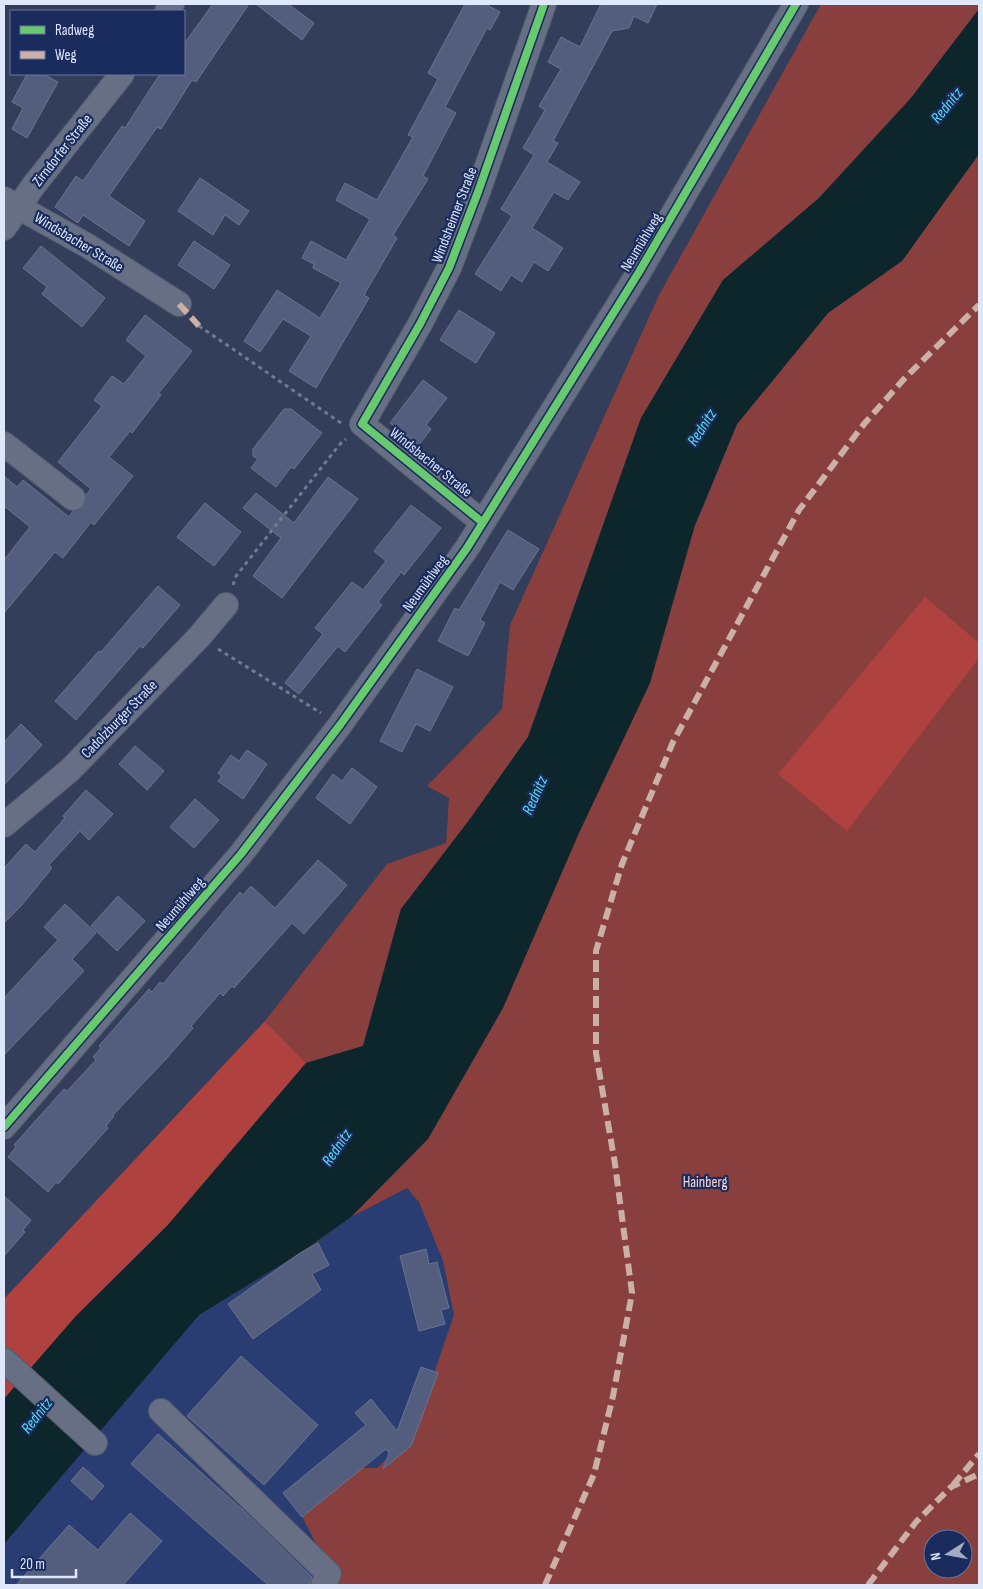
<svg xmlns="http://www.w3.org/2000/svg" width="983" height="1589" viewBox="0 0 983 1589" font-family="'Sofia Sans Condensed',sans-serif">
<rect width="100%" height="100%" fill="#333e5a"/>
<polygon fill="#293d73" points="408,1188 442,1228 466,1290 356,1585 4,1585 4,1544 199,1315 318,1243 351,1217"/>
<g fill="#883f3d" fill-rule="evenodd">
<polygon points="821,4 979,4 979,9 911,98 819,198 723,280 641,418 528,737 470,819 401,909 363,1046 306,1063 265,1021 387,864 446,843 449,798 427,786 502,709 510,625 659,295"/>
<path d="M979,154V1585H328L319,1549L301,1515L361,1468H377L406,1441L434,1373L454,1315L443,1261L419,1202L407,1188L351,1217L403,1164L703,507L737,424L828,313L903,260L934,216L950,187L967,170ZM933,1539H963V1569H933Z"/>
</g>
<g fill="#af413f">
<polygon points="925,597 979,643 979,658 847,831 778,774"/>
<polygon points="265,1021 306,1063 167,1226 76,1316 4,1399 4,1299"/>
</g>
<polygon fill="#0d262c" points="979,9 979,154 902,261 828,313 737,424 695,525 650,683 579,833 503,1008 428,1139 351,1217 300,1253 199,1315 4,1544 4,1399 76,1316 167,1226 306,1063 363,1046 401,909 470,819 528,737 641,418 723,280 819,198 911,98"/>
<g fill="#535e7e" stroke="#6b748d">
<polygon points="213,4 249,4 196,82 192,80 161,129 157,127 109,196 145,221 129,246 83,215 78,223 55,207 76,176 83,181 122,126 125,128 160,74 184,74 184,44"/>
<polygon points="256,4 288,4 314,23 302,40"/>
<polygon points="465,4 485,4 500,12 490,30 487,28 445,107 456,113 423,176 428,179 393,235 397,238 364,295 369,298 316,388 289,371 311,336 283,319 260,352 244,341 277,290 320,318 341,283 313,268 314,264 302,258 311,241 346,260 370,219 336,200 345,183 377,200 413,137 408,135 438,79 428,73"/>
<polygon points="601,4 657,4 648,23 634,16 629,28 612,31 553,141 558,143 547,162 580,182 568,200 554,192 532,228 563,248 548,271 534,262 522,282 511,275 501,291 475,274 512,216 501,209 534,155 523,148 545,110 539,106 561,69 548,62 561,37 580,47"/>
<polygon points="27,74 43,74 58,82 27,138 12,129 23,108 12,102"/>
<polygon points="200,178 249,211 239,225 225,215 213,235 178,211"/>
<polygon points="194,241 230,265 214,289 178,265"/>
<polygon points="41,246 105,298 82,327 42,294 47,287 23,268"/>
<polygon points="459,310 495,333 476,363 440,340"/>
<polygon points="145,315 192,351 158,394 161,395 132,433 130,431 109,457 133,476 94,525 91,522 63,558 55,552 4,613 4,560 30,527 4,506 4,476 17,487 23,480 69,517 73,511 83,507 86,495 91,489 58,462 102,406 94,400 112,376 124,384 146,356 126,340"/>
<polygon points="423,380 447,398 426,425 431,429 419,445 390,423"/>
<polygon points="284,409 291,409 322,433 294,469 291,467 276,487 251,468 258,459 253,456 253,449"/>
<polygon points="328,477 358,499 282,598 253,576 281,538 243,508 256,493 294,523"/>
<polygon points="205,503 241,532 214,566 177,537"/>
<polygon points="411,505 441,528 404,575 401,572 378,602 382,605 345,652 338,646 299,694 285,683 323,634 315,628 352,582 363,590 386,561 374,551"/>
<polygon points="508,530 539,549 513,590 500,582 480,620 485,623 468,656 438,641 455,608 459,610"/>
<polygon points="158,586 180,605 143,648 140,646 76,720 55,701 99,651 101,652"/>
<polygon points="417,669 453,687 430,731 416,724 402,752 380,741"/>
<polygon points="21,724 42,745 4,785 4,742"/>
<polygon points="135,746 164,771 147,790 119,764"/>
<polygon points="247,750 267,764 243,799 218,781 222,776 218,773 231,755 239,761"/>
<polygon points="352,768 377,787 350,824 316,798 333,774 342,781"/>
<polygon points="86,790 113,814 89,840 80,831 49,865 52,868 21,906 4,923 4,868 26,844 35,852 65,818 63,816"/>
<polygon points="195,799 219,820 194,848 170,827"/>
<polygon points="318,860 347,885 304,934 292,923 234,988 232,986 223,996 220,993 191,1026 193,1028 166,1059 113,1115 114,1116 106,1126 108,1128 58,1184 56,1182 48,1192 8,1157 16,1147 14,1145 64,1089 67,1091 96,1060 93,1057 101,1048 99,1046 149,989 152,992 160,982 163,984 240,892 243,895 251,886 275,908"/>
<polygon points="118,896 145,921 117,951 91,926"/>
<polygon points="65,904 96,933 72,959 84,971 4,1055 4,998 58,940 44,927"/>
<polygon points="4,1196 31,1220 23,1230 25,1232 4,1256"/>
<polygon points="318,1243 329,1265 312,1274 321,1290 253,1339 228,1304 300,1253"/>
<polygon points="426,1249 429,1264 437,1262 449,1308 441,1310 445,1324 419,1331 400,1256"/>
<polygon points="241,1356 318,1425 264,1485 187,1416"/>
<polygon points="421,1367 438,1373 411,1446 383,1469 389,1453 386,1449 302,1517 283,1493 366,1425 355,1413 371,1399 397,1431"/>
<polygon points="158,1434 242,1509 312,1577 309,1585 268,1585 131,1464"/>
<polygon points="83,1467 104,1486 92,1500 71,1481"/>
<polygon points="130,1513 162,1541 123,1585 16,1585 69,1525 98,1550"/>
</g>
<g fill="none" stroke-linecap="round" stroke-linejoin="round">
<defs>
<g id="minor">
<polyline points="167,11 172,4"/>
<polyline points="4,199 88,246 179,304"/>
<polyline points="4,228 34,185 122,74"/>
<polyline points="4,444 73,498"/>
<polyline points="482,522 362,424 420,324 449,268 478,192 544,4"/>
<polyline points="4,825 70,770 199,637 226,605"/>
<polyline points="4,1127 241,854 340,725 467,548 639,272 796,4"/>
<polyline points="4,1360 95,1443"/>
<polyline points="161,1411 329,1574 323,1585"/>
</g>
</defs>
<use href="#minor" stroke="#51596e" stroke-width="26"/>
<g stroke="#737a8d" stroke-width="3" stroke-dasharray="4 4" stroke-linecap="butt">
<polyline points="199,326 341,423"/>
<polyline points="233,585 236,576 340,444 346,439"/>
<polyline points="218,649 321,713"/>
</g>
<use href="#minor" stroke="#676f84" stroke-width="24"/>
<g stroke="#cab0a6" stroke-width="6" stroke-dasharray="12 6" stroke-linecap="butt">
<polyline points="179,304 199,326"/>
<polyline points="953,1485 979,1454"/>
<polyline points="545,1585 594,1474 613,1396 632,1293 615,1164 596,1053 596,951 622,864 673,742 799,510 864,424 905,378 979,305"/>
<polyline points="868,1585 916,1522 951,1487 979,1474"/>
</g>
<defs>
<g id="cycleway">
<polyline points="482,522 362,424 420,324 449,268 478,192 544,4"/>
<polyline points="4,1127 241,854 340,725 467,548 639,272 796,4"/>
</g>
</defs>
<use href="#cycleway" stroke="#1a2b5d" stroke-width="11"/>
<use href="#cycleway" stroke="#67ca6e" stroke-width="8"/>
</g>
<g text-anchor="middle" stroke-width="4.5" stroke-linejoin="round" paint-order="stroke">
<g font-size="15" fill="#dfe7fa" stroke="#1a2b5d">
<text transform="translate(62 150) rotate(-52)" y="5">Zirndorfer Straße</text>
<text transform="translate(454 215) rotate(-69)" y="5">Windsheimer Straße</text>
<text transform="translate(79 242) rotate(31)" y="5">Windsbacher Straße</text>
<text transform="translate(641 242) rotate(-59)" y="5">Neumühlweg</text>
<text transform="translate(431 462) rotate(39)" y="5">Windsbacher Straße</text>
<text transform="translate(425 583) rotate(-54)" y="5">Neumühlweg</text>
<text transform="translate(119 719) rotate(-46)" y="5">Cadolzburger Straße</text>
<text transform="translate(180 904) rotate(-49)" y="5">Neumühlweg</text>
</g>
<g font-size="15" fill="#fad7d3" stroke="#1a2b5d">
<text x="705" y="1187">Hainberg</text>
</g>
<g font-size="16" font-style="italic" fill="#5adff1" stroke="#1a2b5d">
<text transform="translate(946 105) rotate(-51)" y="6">Rednitz</text>
<text transform="translate(701 427) rotate(-57)" y="6">Rednitz</text>
<text transform="translate(534 795) rotate(-66)" y="6">Rednitz</text>
<text transform="translate(336 1147) rotate(-56)" y="6">Rednitz</text>
<text transform="translate(36 1415) rotate(-52)" y="6">Rednitz</text>
</g>
</g>
<rect width="983" height="1589" fill="none" stroke="#dfe7fa" stroke-width="10"/>
<rect x="10" y="10" width="175" height="65" fill="#1a2b5d" stroke="#69769c"/>
<rect x="20" y="26" width="25" height="8" fill="#67ca6e" stroke="#69769c"/>
<text x="55" y="35" font-size="15" fill="#dfe7fa">Radweg</text>
<rect x="20" y="51" width="25" height="8" fill="#cab0a6" stroke="#69769c"/>
<text x="55" y="60" font-size="15" fill="#dfe7fa">Weg</text>
<g transform="translate(948 1554) rotate(259)"><circle r="24" fill="#1a2b5d" stroke="#69769c"/>
<path d="M0-4L9 19L0 12L-9 19Z" fill="#a3acc2"/>
<text y="-8" font-size="14" font-weight="bold" text-anchor="middle" fill="#dfe7fa">N</text>
</g>
<path d="M12 1569v8h64v-8" fill="none" stroke="#dfe7fa" stroke-width="2.5"/>
<text x="20" y="1569" font-size="15" fill="#dfe7fa" stroke="#1a2b5d" stroke-width="4" paint-order="stroke">20 m</text>
</svg>
